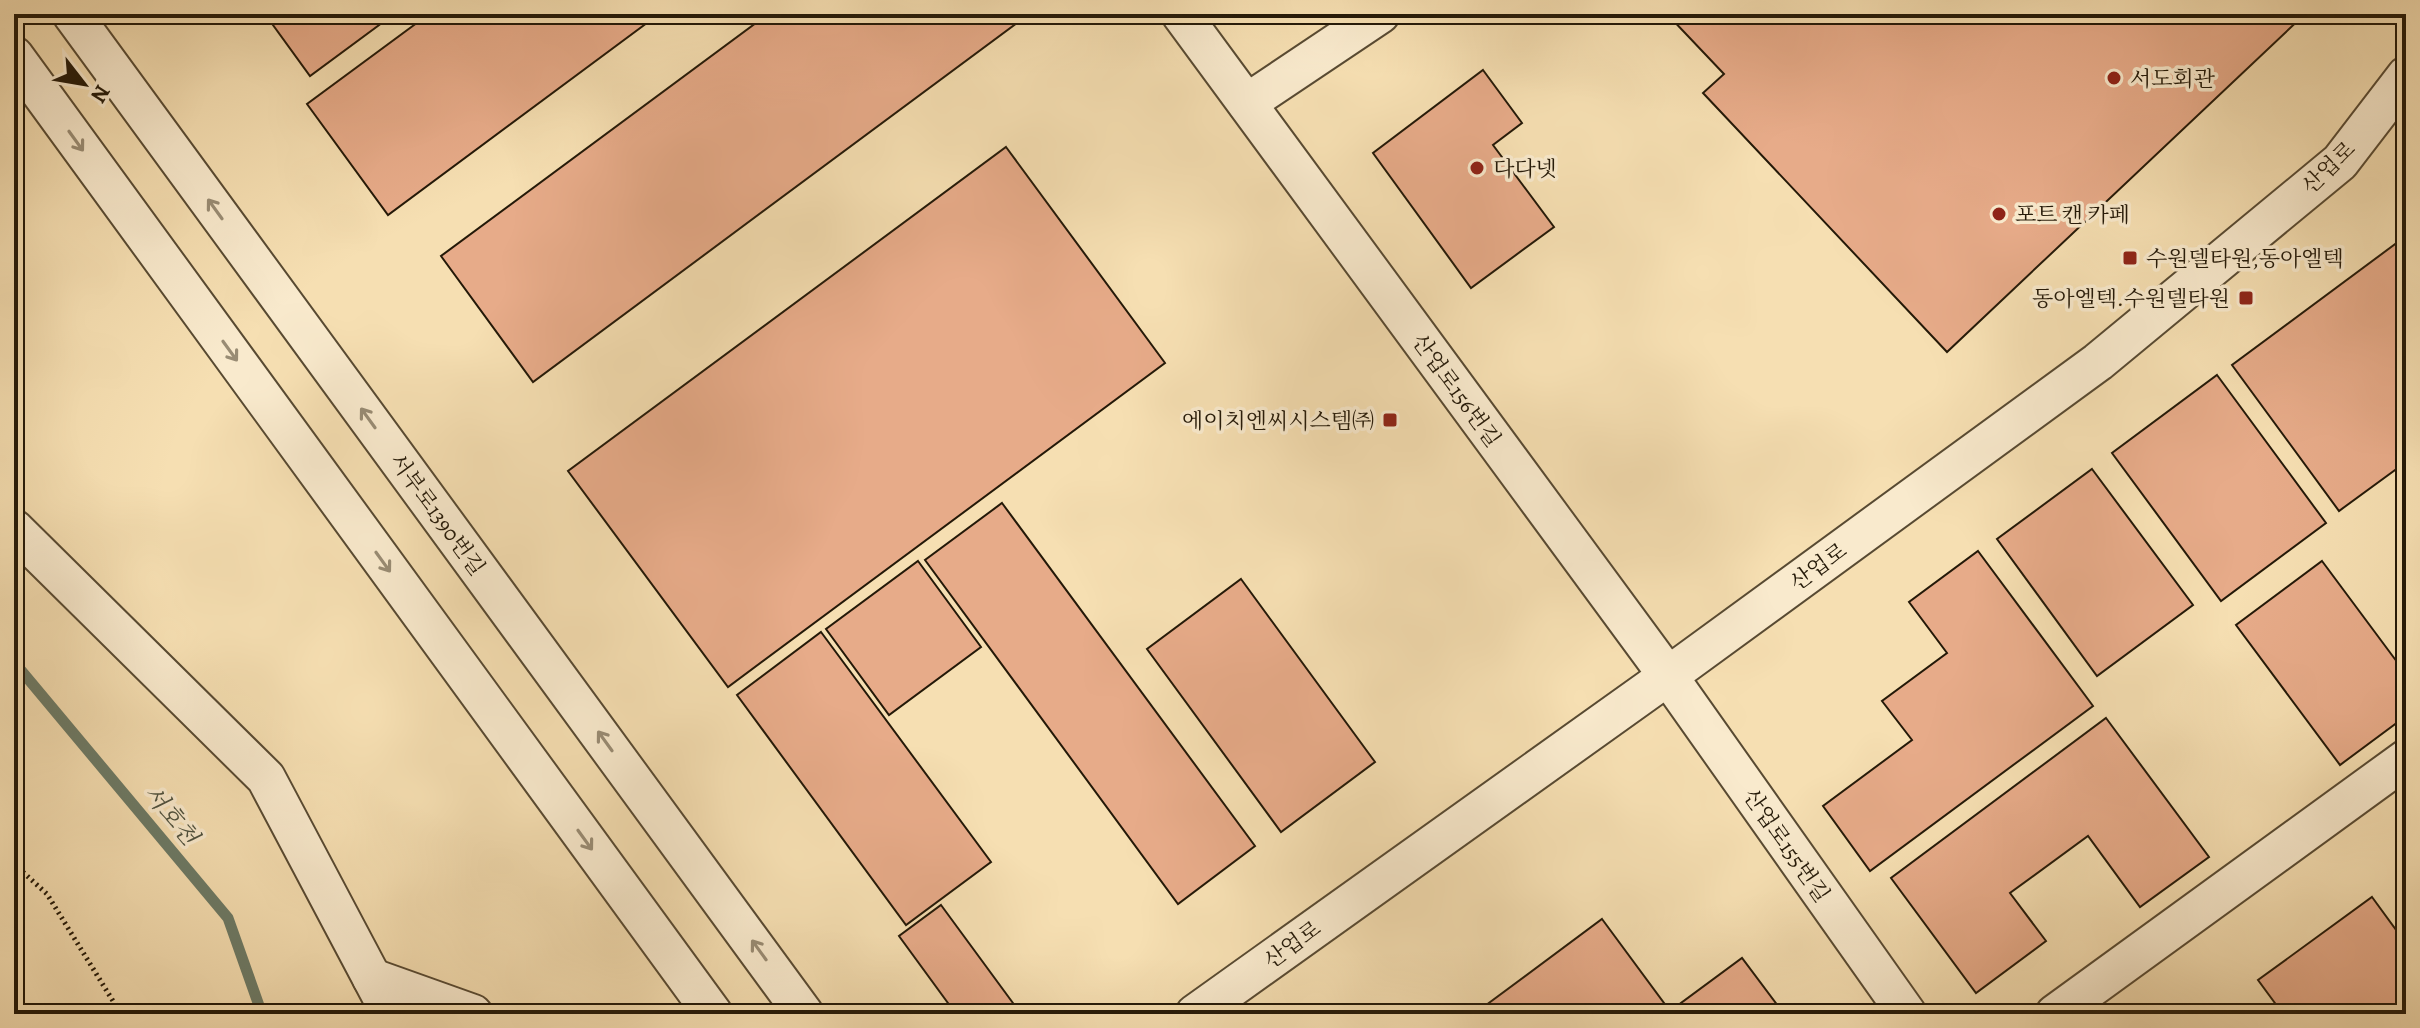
<svg xmlns="http://www.w3.org/2000/svg" width="2420" height="1028" viewBox="0 0 2420 1028" font-family="Alegreya,'Noto Serif KR',serif">
<rect width="100%" height="100%" fill="#f6dfb2"/>
<filter id="stains"><feTurbulence type="fractalNoise" baseFrequency=".0025" numOctaves="4"/><feColorMatrix values="0 0 0 0 .2 0 0 0 0 .09 0 0 0 0 .02 0 0 0 .5 -.17"/></filter>
<radialGradient id="worn" r=".72"><stop offset=".6" stop-color="#630" stop-opacity="0"/><stop offset="1" stop-color="#630" stop-opacity=".3"/></radialGradient>
<g fill="none" stroke-linecap="round" stroke-linejoin="round">
<polyline stroke="#6d7b67" stroke-width="11" points="14,662 228,918 262,1014"/>
</g>
<g fill="#e7ab89" stroke="#241908" stroke-width="2">
<polygon points="265,14 394,14 310,76"/>
<polygon points="429,14 659,14 388,215 307,104"/>
<polygon points="768,14 1029,14 533,382 441,256"/>
<polygon points="1667,14 2305,14 1947,352 1703,93 1724,74"/>
<polygon points="1483,70 1522,123 1493,145 1554,227 1471,288 1373,153"/>
<polygon points="1006,147 1165,363 728,687 568,471"/>
<polygon points="2406,236 2406,462 2339,511 2232,365"/>
<polygon points="2217,375 2326,523 2221,601 2112,453"/>
<polygon points="2092,469 2193,605 2097,676 1997,539"/>
<polygon points="1002,503 1255,846 1178,904 925,560"/>
<polygon points="1978,551 2093,706 1870,871 1823,806 1912,740 1882,701 1947,653 1909,602"/>
<polygon points="918,561 981,647 889,715 826,629"/>
<polygon points="2322,561 2406,674 2406,716 2340,765 2236,625"/>
<polygon points="1241,579 1375,762 1281,832 1147,649"/>
<polygon points="821,632 991,862 906,925 737,695"/>
<polygon points="2106,718 2209,857 2140,907 2088,836 2010,893 2046,941 1976,993 1891,878"/>
<polygon points="2372,897 2402,938 2406,935 2406,1014 2283,1014 2258,980"/>
<polygon points="941,905 1021,1014 956,1014 899,936"/>
<polygon points="1602,919 1670,1011 1742,958 1784,1014 1474,1014"/>
</g>
<g fill="none" stroke-linecap="round" stroke-linejoin="round">
<defs>
<g id="minor">
<polyline points="72,14 804,1014"/>
<polyline points="1181,14 1668,676 1907,1014"/>
<polyline points="14,56 713,1014"/>
<polyline points="1247,103 1380,14"/>
<polyline points="14,529 266,778 391,1014"/>
<polyline points="372,978 473,1014"/>
<polyline points="1195,1014 1668,676 2098,362 2340,162 2406,76"/>
<polyline points="2055,1014 2406,759"/>
</g>
</defs>
<use href="#minor" stroke="#584a32" stroke-width="42"/>
<polyline stroke="#241908" stroke-width="5" stroke-dasharray="2 4" stroke-linecap="butt" points="14,864 47,894 121,1014"/>
<use href="#minor" stroke="#f9eacd" stroke-width="38"/>
</g>
<defs><path id="oneway-shaft" d="M-6 0H5M1.5-3L5.5 0L1.5 3" fill="none" stroke-width="1.6" stroke-linecap="round" stroke-linejoin="round" transform="scale(2)"/></defs>
<g stroke="#998c74">
<use href="#oneway-shaft" transform="translate(76 141) rotate(54)"/>
<use href="#oneway-shaft" transform="translate(215 209) rotate(-126)"/>
<use href="#oneway-shaft" transform="translate(230 351) rotate(54)"/>
<use href="#oneway-shaft" transform="translate(368 418) rotate(-126)"/>
<use href="#oneway-shaft" transform="translate(383 562) rotate(54)"/>
<use href="#oneway-shaft" transform="translate(605 741) rotate(-126)"/>
<use href="#oneway-shaft" transform="translate(585 840) rotate(54)"/>
<use href="#oneway-shaft" transform="translate(759 950) rotate(-126)"/>
</g>
<g fill="#8f2418" stroke="#f9eacd" stroke-width="3">
<circle cx="2114" cy="78" r="8"/>
<circle cx="1477" cy="168" r="8"/>
<circle cx="1999" cy="214" r="8"/>
<rect x="2122" y="250" width="16" height="16" rx="4"/>
<rect x="2238" y="290" width="16" height="16" rx="4"/>
<rect x="1382" y="412" width="16" height="16" rx="4"/>
</g>
<g text-anchor="middle" stroke-width="7" stroke-linejoin="round" paint-order="stroke">
<g font-size="22" fill="#241908" stroke="#f9eacd" text-anchor="start">
<text x="2130" y="86">서도회관</text>
<text x="1493" y="176">다다넷</text>
<text x="2015" y="222">포트 캔 카페</text>
<text x="2146" y="266">수원델타원,동아엘텍</text>
<text x="2230" y="306" text-anchor="end">동아엘텍.수원델타원</text>
<text x="1374" y="428" text-anchor="end">에이치엔씨시스템㈜</text>
</g>
<g font-size="22" fill="#241908" stroke="#f9eacd">
<text transform="translate(2328 167) rotate(-44)" y="8">산업로</text>
<text transform="translate(1457 390) rotate(54)" y="8">산업로156번길</text>
<text transform="translate(438 514) rotate(54)" y="8">서부로1390번길</text>
<text transform="translate(1818 566) rotate(-36)" y="8">산업로</text>
<text transform="translate(1787 845) rotate(55)" y="8">산업로155번길</text>
<text transform="translate(1292 944) rotate(-36)" y="8">산업로</text>
</g>
<g font-size="24" font-style="italic" fill="#4f523f" stroke="#f9eacd">
<text transform="translate(171 815) rotate(50)" y="8">서호천</text>
</g>
</g>
<rect width="2420" height="1028" fill="none" stroke="#f6dfb2" stroke-width="48"/>
<rect x="16" y="16" width="2388" height="996" fill="none" stroke="#241908" stroke-width="4"/>
<rect x="24" y="24" width="2372" height="980" fill="none" stroke="#241908" stroke-width="2"/>
<g transform="translate(84 84) rotate(121)" stroke="#f9eacd" stroke-width="6" paint-order="stroke">
<path d="M0-6L14 30L0 20L-14 30Z" fill="#241908"/>
<text y="-12" font-size="22" font-weight="bold" text-anchor="middle" fill="#241908">N</text>
</g>
<rect width="100%" height="100%" filter="url(#stains)"/>
<rect width="100%" height="100%" fill="url(#worn)"/>
</svg>
